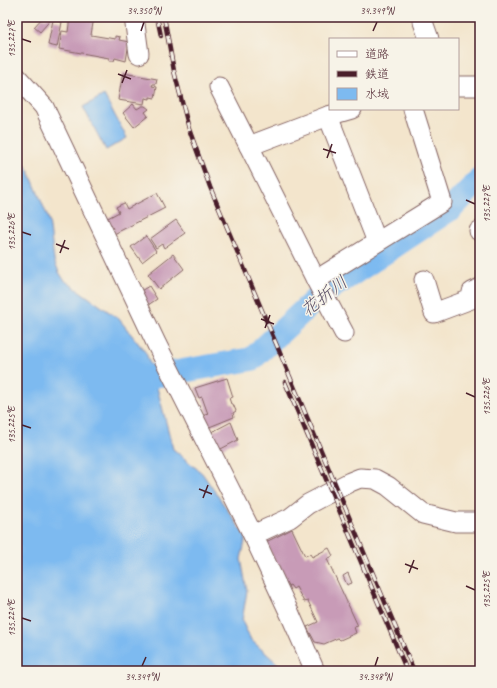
<svg xmlns="http://www.w3.org/2000/svg" width="497" height="688" viewBox="0 0 497 688" font-family="Caveat,'Klee One',sans-serif">
<rect width="100%" height="100%" fill="#f7f3e8"/>
<filter id="ink" filterUnits="userSpaceOnUse"><feTurbulence type="fractalNoise" baseFrequency=".025" numOctaves="2"/><feDisplacementMap in="SourceGraphic" scale="8" xChannelSelector="R" yChannelSelector="G"/><feConvolveMatrix kernelMatrix="1 2 1 2 8 2 1 2 1" color-interpolation-filters="sRGB"/></filter>
<filter id="wash" filterUnits="userSpaceOnUse"><feTurbulence type="fractalNoise" baseFrequency=".012" numOctaves="4" result="noise"/><feDisplacementMap in="SourceGraphic" scale="16" xChannelSelector="R" yChannelSelector="G"/><feGaussianBlur stdDeviation="0.9" result="paint"/><feColorMatrix in="noise" values="0 0 0 0 0 0 0 0 0 0 0 0 0 0 0 0 0 1.4 0 .05"/><feComposite in="paint" operator="in"/></filter>
<g filter="url(#wash)">
<rect width="100%" height="100%" fill="#f3e5cc"/>
<g fill="#7dbaf0" stroke="#646c8e">
<polygon points="104,95 127,138 106,150 83,107"/>
<polygon points="17,152 29,171 49,220 54,260 59,272 64,280 119,319 146,353 154,376 173,449 202,473 246,537 241,559 247,591 242,621 251,640 286,671 17,671"/>
</g>
<g fill="none" stroke-linecap="round" stroke-linejoin="round">
<polyline stroke="#7dbaf0" stroke-width="24" points="154,376 252,359 319,296 452,208 480,179"/>
</g>
<g id="blocks">
<g fill="#c89bb7">
<polygon points="43,17 45,19 47,17 53,17 40,32 34,27"/>
<polygon points="70,17 94,17 91,35 115,39 115,36 120,37 119,40 129,42 126,61 115,58 114,61 109,61 109,58 59,49 62,31 68,32"/>
<polygon points="53,20 62,22 57,47 48,45"/>
<polygon points="123,73 157,79 156,84 153,84 152,86 157,87 155,98 150,97 150,99 145,98 144,104 118,100"/>
<polygon points="133,104 137,109 142,106 145,106 149,109 145,112 148,116 134,127 123,113"/>
<polygon points="157,193 165,208 114,234 106,219 119,212 116,207 124,203 127,209"/>
<polygon points="176,220 185,233 164,248 162,244 156,248 150,239"/>
<polygon points="146,236 156,251 142,262 131,247"/>
<polygon points="173,254 184,269 159,289 148,274"/>
<polygon points="149,286 157,299 148,305 139,292"/>
<polygon points="227,378 233,397 229,398 231,404 233,404 236,411 233,413 234,417 207,428 202,416 208,414 202,397 199,398 195,388"/>
<polygon points="231,422 238,440 217,451 208,434"/>
<polygon points="292,529 305,556 310,554 312,557 329,548 333,556 327,559 358,626 354,627 356,633 340,640 338,638 324,644 315,642 307,627 318,622 308,601 304,602 296,587 293,589 290,585 285,587 266,542"/>
<polygon points="348,573 352,583 347,585 343,576"/>
</g>
</g>
</g>
<g filter="url(#ink)">
<use href="#blocks" fill-opacity="0" stroke="#856463" stroke-width="1"/>
<g fill="none" stroke-linecap="round" stroke-linejoin="round">
<defs>
<g id="minor">
<polyline points="134,17 139,54"/>
<polyline points="423,22 429,39"/>
<polyline points="17,77 44,107 157,345 253,535 290,614 315,671"/>
<polyline points="458,86 480,86"/>
<polyline points="219,87 249,146"/>
<polyline points="328,116 377,242"/>
<polyline points="479,231 480,231"/>
<polyline points="316,280 442,202 413,109"/>
<polyline points="424,280 434,313 474,298 472,292 480,288"/>
<polyline points="344,333 316,280 249,146 328,116 352,109"/>
<polyline points="253,535 290,518 308,504 350,482 360,478 375,479 388,486 423,514 456,522 480,522"/>
</g>
</defs>
<use href="#minor" stroke="#856463" stroke-width="21"/>
<use href="#minor" stroke="#fff" stroke-width="19"/>
<defs>
<g id="rail">
<polyline points="157,17 161,36"/>
<polyline points="164,17 174,71 189,129 210,187 414,671"/>
<polyline points="285,382 407,671"/>
</g>
</defs>
<use href="#rail" stroke="#4a1f2b" stroke-width="4.5"/>
<use href="#rail" stroke="#f7f3e8" stroke-width="3" stroke-dasharray="9" stroke-linecap="butt"/>
</g>
</g>
<path fill="none" stroke="#4a1f2b" stroke-width="1.5" d="M141,31L144,22M373,31L377,22M22,39L31,42M118,74L131,79M122,83L127,70M323,149L336,153M327,158L332,144M466,200L475,204M22,232L31,235M56,244L69,249M60,253L65,240M261,319L274,324M265,328L270,315M466,393L475,397M22,425L31,428M199,489L212,494M203,498L208,485M405,564L418,569M409,573L414,560M466,586L475,590M22,618L31,621M142,666L146,657M375,666L378,657"/>
<g text-anchor="middle" stroke-width="3" stroke-linejoin="round" paint-order="stroke">
<g font-size="18" font-style="italic" fill="#594e66" stroke="#f7f3e8">
<text transform="translate(324 296) rotate(-38)" y="6">花折川</text>
</g>
</g>
<rect width="497" height="688" fill="none" stroke="#f7f3e8" stroke-width="44"/>
<rect x="329" y="38" width="130" height="72" fill="#f7f3e8" stroke="#b29e9c"/>
<rect x="337" y="51" width="20" height="6" fill="#ffffff" stroke="#b29e9c"/>
<text x="365" y="58" font-size="12" fill="#4a1f2b">道路</text>
<rect x="337" y="71" width="20" height="6" fill="#4a1f2b" stroke="#b29e9c"/>
<text x="365" y="78" font-size="12" fill="#4a1f2b">鉄道</text>
<rect x="337" y="88" width="20" height="12" fill="#7dbaf0" stroke="#b29e9c"/>
<text x="365" y="98" font-size="12" fill="#4a1f2b">水域</text>
<rect x="22" y="22" width="453" height="644" fill="none" stroke="#4a1f2b" stroke-width="1.5"/>
<g font-size="10" text-anchor="middle" fill="#4a1f2b">
<text x="144" y="14">34.350°N</text>
<text x="377" y="14">34.349°N</text>
<text transform="translate(11 39) rotate(-90)" y="4">135.227°E</text>
<text transform="translate(486 204) rotate(-90)" y="4">135.227°E</text>
<text transform="translate(11 232) rotate(-90)" y="4">135.226°E</text>
<text transform="translate(486 397) rotate(-90)" y="4">135.226°E</text>
<text transform="translate(11 425) rotate(-90)" y="4">135.225°E</text>
<text transform="translate(486 590) rotate(-90)" y="4">135.225°E</text>
<text transform="translate(11 618) rotate(-90)" y="4">135.224°E</text>
<text x="142" y="680">34.349°N</text>
<text x="375" y="680">34.348°N</text>
</g>
</svg>
